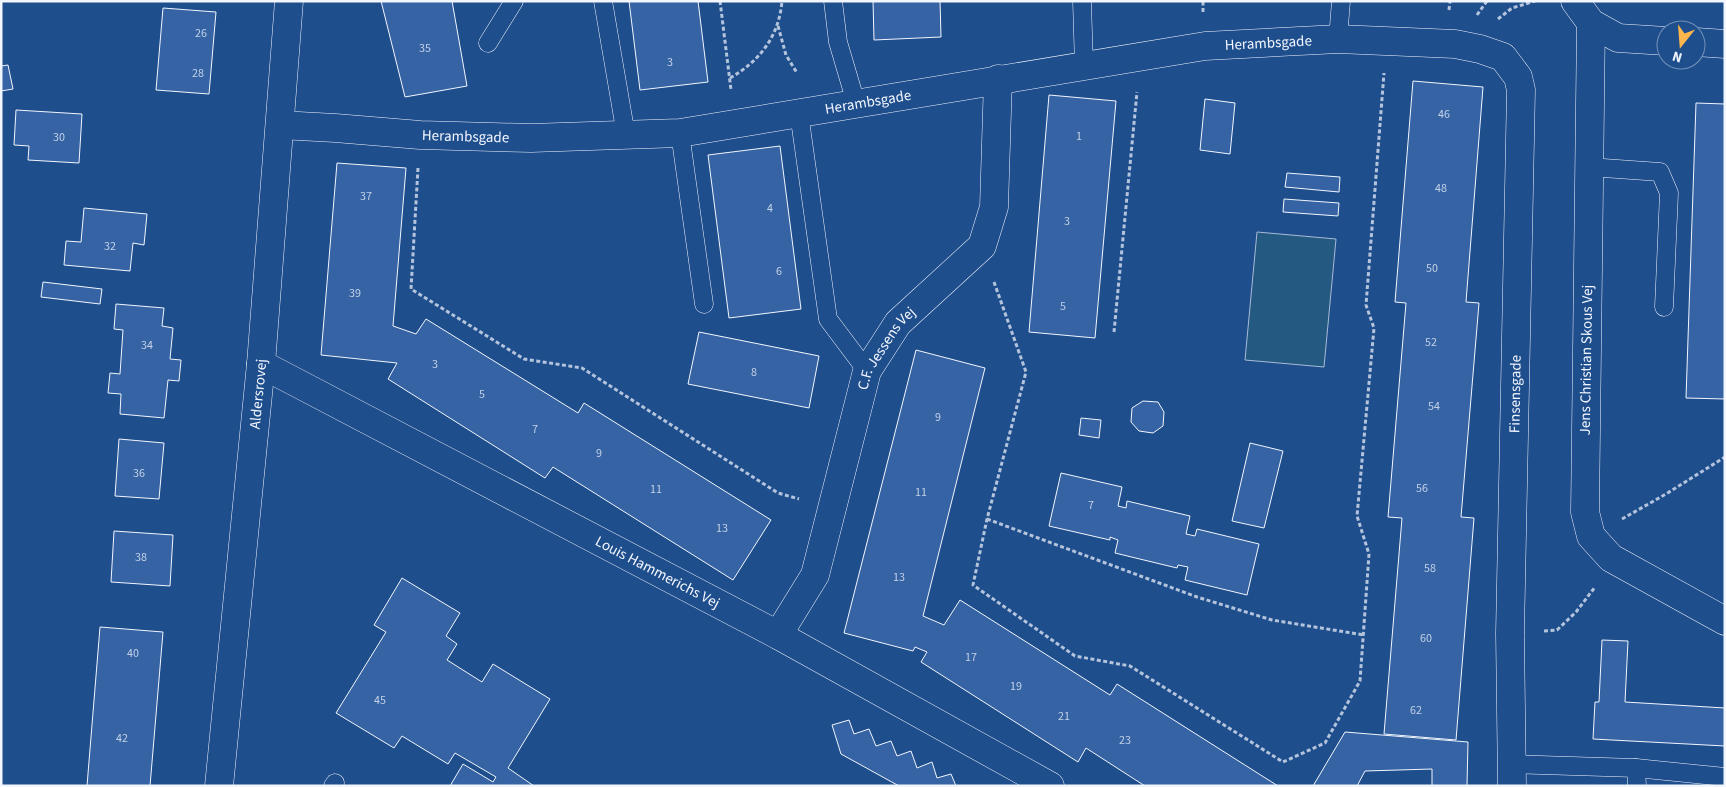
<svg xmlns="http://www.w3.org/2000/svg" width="1726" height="787" viewBox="0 0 1726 787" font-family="'Source Sans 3',sans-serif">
<rect width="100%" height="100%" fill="#1f4e8c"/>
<polygon fill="#245a82" stroke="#a8bbd7" points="1257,232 1336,239 1324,367 1245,360"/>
<g fill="#3563a3" stroke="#f2f6ff">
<polygon points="381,1 452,1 467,86 405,97"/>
<polygon points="629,1 698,1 708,82 640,90"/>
<polygon points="873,1 940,1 941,37 874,40"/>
<polygon points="163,8 216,12 209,94 156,90"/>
<polygon points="8,65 13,89 1,91 1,66"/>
<polygon points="1413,81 1483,87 1466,302 1479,303 1461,517 1474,518 1456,740 1384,734 1402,518 1388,517 1406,303 1395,302"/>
<polygon points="1049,95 1116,101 1095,338 1029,332"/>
<polygon points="1205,99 1235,103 1230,154 1200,150"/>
<polygon points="1696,103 1725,104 1725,399 1686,398"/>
<polygon points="16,110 82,114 79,163 28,160 29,146 14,145"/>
<polygon points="780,146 801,309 729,318 708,155"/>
<polygon points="337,163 406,168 393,326 416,334 426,319 578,413 584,403 771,520 733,580 553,467 545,478 388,379 397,363 321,355"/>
<polygon points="1287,173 1340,177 1339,192 1285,187"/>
<polygon points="1284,199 1339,203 1338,216 1283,212"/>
<polygon points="84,208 147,214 144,245 133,243 130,271 64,265 66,241 81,242"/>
<polygon points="43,282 102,289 100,304 41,297"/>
<polygon points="116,304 164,308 162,326 173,328 170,359 181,360 179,381 168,380 164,418 120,414 121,394 108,393 110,373 120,374 123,330 114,329"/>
<polygon points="699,332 819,356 809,408 688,384"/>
<polygon points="916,350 985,368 923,616 944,625 960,600 1110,695 1117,684 1278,786 1145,786 1086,748 1078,762 921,662 927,652 915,647 913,651 844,633"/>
<polygon points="1143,401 1158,402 1164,412 1163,426 1153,433 1139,431 1131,422 1132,408"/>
<polygon points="1081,418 1101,420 1099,438 1079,435"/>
<polygon points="119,439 164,443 159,499 115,496"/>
<polygon points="1250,443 1283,451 1264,528 1232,521"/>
<polygon points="1061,473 1122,487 1118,506 1126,508 1127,501 1190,516 1186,534 1195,536 1197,529 1259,544 1247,595 1185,580 1188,567 1178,565 1177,568 1115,553 1118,540 1110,537 1110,540 1049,526"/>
<polygon points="114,531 173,535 170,586 111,582"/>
<polygon points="402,578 460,613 446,636 457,644 447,660 482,682 493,664 550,699 508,768 534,786 450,786 463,764 493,782 496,777 455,753 448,764 402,736 394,748 336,713 386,632 374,625"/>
<polygon points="100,627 163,632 150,786 87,786"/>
<polygon points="1602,640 1628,641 1625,702 1725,708 1725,746 1593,739 1595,702 1599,702"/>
<polygon points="849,720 854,734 869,729 876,746 891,741 897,756 911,751 917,768 932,762 937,778 951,774 956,786 899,786 841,754 832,725"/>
<polygon points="1345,732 1468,742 1467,786 1432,786 1432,769 1365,771 1357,786 1313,786"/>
</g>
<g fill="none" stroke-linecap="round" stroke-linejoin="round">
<defs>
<g id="lane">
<polyline points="603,1 626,135"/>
<polyline points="833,1 838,42 856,103"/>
<polyline points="1082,1 1084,66"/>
<polyline points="1338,39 1341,1"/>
<polyline points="488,43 514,1"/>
<polyline points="799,113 828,319 867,371"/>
<polyline points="680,133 704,304"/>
<polyline points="1589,167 1660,172 1669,193 1664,307"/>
<polyline points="1512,764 1636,768 1637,786"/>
<polyline points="1636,768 1725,777"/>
<polyline points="333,786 335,783"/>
</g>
<g id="street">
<polyline points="1575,1 1591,23 1618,38 1666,41"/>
<polyline points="1591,23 1585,512 1591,536 1611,558 1725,621"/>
<polyline points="1696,42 1725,44"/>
<path id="s1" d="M280,125L335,128L420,135L531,138L680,133L1205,46L1338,39L1455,44L1480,49L1503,57L1518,77L1521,90L1510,633L1512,786"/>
<path id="s2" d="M261,364L778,635L1050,786"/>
<path id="s3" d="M778,635L815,575L867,371L898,323L982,246L994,207L998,79"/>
</g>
<g id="secondary">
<path id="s4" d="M219,786L261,364L289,1"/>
</g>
</defs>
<use href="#lane" stroke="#f2f6ff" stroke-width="19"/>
<use href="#street" stroke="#f2f6ff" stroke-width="29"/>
<use href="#secondary" stroke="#f2f6ff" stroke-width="29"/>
<g stroke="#b3c4dc" stroke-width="3" stroke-dasharray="4 2.5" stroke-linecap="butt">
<polyline points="720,1 731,90"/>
<polyline points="1449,10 1450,1"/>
<polyline points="1203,12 1203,1"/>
<polyline points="1477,15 1487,1"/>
<polyline points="1498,19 1512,8 1535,1"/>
<polyline points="778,26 786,55 797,73"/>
<path d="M730,78C760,61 779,36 782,1"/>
<polyline points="418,168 411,289 524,359 582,368 778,493 799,499"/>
<polyline points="994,282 1026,372 987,519 973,585 1075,656 1130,666 1283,762 1325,743 1360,681 1369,554 1357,516 1374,328 1366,305 1384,73"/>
<polyline points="1114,332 1137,92"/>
<polyline points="987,519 1197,597 1272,620 1364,635"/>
<polyline points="1622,519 1666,494 1725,457"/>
<polyline points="1544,631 1557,630 1576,612 1595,587"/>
</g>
<use href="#lane" stroke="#1f4e8c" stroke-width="18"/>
<use href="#street" stroke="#1f4e8c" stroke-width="28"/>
<use href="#secondary" stroke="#1f4e8c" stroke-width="28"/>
</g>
<g text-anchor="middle" stroke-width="4" stroke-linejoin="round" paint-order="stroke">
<g font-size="12" fill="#c3d1e8">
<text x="201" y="37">26</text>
<text x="425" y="52">35</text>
<text x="670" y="66">3</text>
<text x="198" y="77">28</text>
<text x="1444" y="118">46</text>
<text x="1079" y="140">1</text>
<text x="59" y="141">30</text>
<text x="1441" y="192">48</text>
<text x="366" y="200">37</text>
<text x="770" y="212">4</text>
<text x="1067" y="225">3</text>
<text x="110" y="250">32</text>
<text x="1432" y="272">50</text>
<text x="779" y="275">6</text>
<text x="355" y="297">39</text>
<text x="1063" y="310">5</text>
<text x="1431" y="346">52</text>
<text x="147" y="349">34</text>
<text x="435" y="368">3</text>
<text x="754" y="376">8</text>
<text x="482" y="398">5</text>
<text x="1434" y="410">54</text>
<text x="938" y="421">9</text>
<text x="535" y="433">7</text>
<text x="599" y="457">9</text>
<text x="139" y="477">36</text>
<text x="1422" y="492">56</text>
<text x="656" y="493">11</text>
<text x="921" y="496">11</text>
<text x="1091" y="509">7</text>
<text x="722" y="532">13</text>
<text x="141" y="561">38</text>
<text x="1430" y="572">58</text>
<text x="899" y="581">13</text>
<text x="1426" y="642">60</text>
<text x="133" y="657">40</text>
<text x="971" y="661">17</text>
<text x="1016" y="690">19</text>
<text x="380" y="704">45</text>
<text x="1416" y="714">62</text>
<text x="1064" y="720">21</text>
<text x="122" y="742">42</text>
<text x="1125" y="744">23</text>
</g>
<g font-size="15" fill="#f2f6ff" stroke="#1f4e8c">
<text dy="5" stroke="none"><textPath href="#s1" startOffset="996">Herambsgade</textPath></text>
<text dy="5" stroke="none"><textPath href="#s1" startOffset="591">Herambsgade</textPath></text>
<text dy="5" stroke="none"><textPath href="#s1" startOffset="186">Herambsgade</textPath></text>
<text dy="5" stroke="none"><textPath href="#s3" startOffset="310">C.F. Jessens Vej</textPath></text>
<text transform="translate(1586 360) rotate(-89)" y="5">Jens Christian Skous Vej</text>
<text dy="5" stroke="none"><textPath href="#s4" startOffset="394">Aldersrovej</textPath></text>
<text transform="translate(1515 394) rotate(-89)" y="5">Finsensgade</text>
<text dy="5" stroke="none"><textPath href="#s2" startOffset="448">Louis Hammerichs Vej</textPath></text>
</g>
</g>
<rect width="1726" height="787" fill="none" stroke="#f2f6ff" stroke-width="5"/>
<g transform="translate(1681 45) rotate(197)"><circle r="24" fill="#1f4e8c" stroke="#7391ba"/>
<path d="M0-4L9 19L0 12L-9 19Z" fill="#ffb74d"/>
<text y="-8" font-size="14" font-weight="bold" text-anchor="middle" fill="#f2f6ff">N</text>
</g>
</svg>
